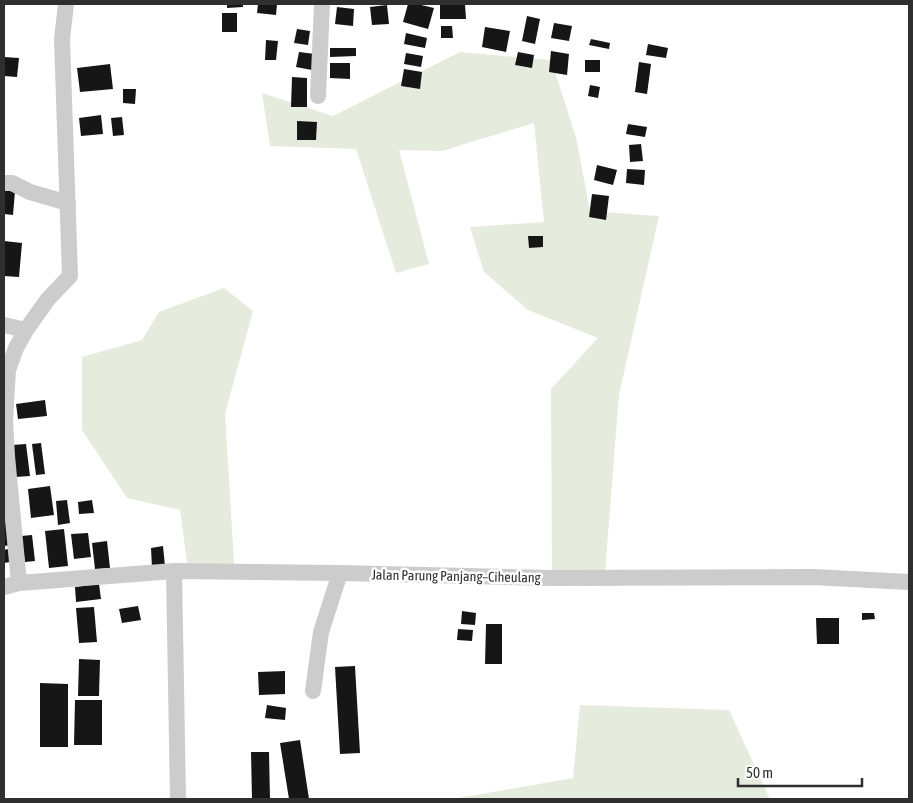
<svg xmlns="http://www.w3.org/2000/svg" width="913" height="803" viewBox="0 0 913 803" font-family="'Asap Condensed',sans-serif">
<rect width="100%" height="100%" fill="#fff"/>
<g fill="#e6ecdd">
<polygon points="460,52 551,60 576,137 590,211 659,216 619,395 604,585 552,584 551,389 598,338 528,310 484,272 470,227 544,222 534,123 442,151 399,150 429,264 396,273 356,149 270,146 262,93 333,116"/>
<polygon points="224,288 253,311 225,414 235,578 189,577 180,510 127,498 82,430 82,357 142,340 159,312"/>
<polygon points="580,705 729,710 770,799 453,799 573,778"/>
</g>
<g fill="#161616">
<polygon points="227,4 243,4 243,7 227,8"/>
<polygon points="258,4 277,4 276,15 257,13"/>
<polygon points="408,4 417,4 434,8 428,29 403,22"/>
<polygon points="440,4 465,4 466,19 440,19"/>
<polygon points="387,5 389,24 372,25 370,7"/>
<polygon points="337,7 354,9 353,26 335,24"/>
<rect x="222" y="13" width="15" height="19"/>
<polygon points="527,16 540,19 535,44 522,41"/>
<polygon points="554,23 572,26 569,41 551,38"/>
<polygon points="441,26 452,26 453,38 441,38"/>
<polygon points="485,27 510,31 506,52 482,47"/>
<polygon points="297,29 310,31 308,45 294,43"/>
<polygon points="406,33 427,38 425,48 404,44"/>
<polygon points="591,39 610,43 609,49 589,45"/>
<polygon points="266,40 278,41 276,60 265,60"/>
<polygon points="648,44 668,48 666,58 646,55"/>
<polygon points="330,48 356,48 356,56 330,57"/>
<polygon points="551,51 569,54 567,75 549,72"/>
<polygon points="299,52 315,54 312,70 296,67"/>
<polygon points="518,52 534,55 532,68 515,65"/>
<polygon points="406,53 423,56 421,67 404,64"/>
<polygon points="4,57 19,58 17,77 4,76"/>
<rect x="585" y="60" width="15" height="12"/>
<polygon points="639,62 651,64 647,94 635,92"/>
<polygon points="330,63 350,63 350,79 330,78"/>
<polygon points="110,64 113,89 80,92 77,68"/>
<polygon points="404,69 422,72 420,89 401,86"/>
<polygon points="292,77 307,78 307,107 291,107"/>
<polygon points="590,85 600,87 598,98 588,96"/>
<polygon points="123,89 136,89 135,104 123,103"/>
<polygon points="101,115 103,134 81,136 79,118"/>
<polygon points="122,117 124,135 113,136 111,118"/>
<polygon points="297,121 317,122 316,140 297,140"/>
<polygon points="628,124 647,127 645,137 626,134"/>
<polygon points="641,144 643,161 630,162 629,145"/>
<polygon points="597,165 617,170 613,185 594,180"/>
<polygon points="627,169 645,170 644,185 626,183"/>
<polygon points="4,190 15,191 13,215 4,214"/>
<polygon points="592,194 609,196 606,220 589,217"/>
<polygon points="528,236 543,236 543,247 529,248"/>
<polygon points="4,241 22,243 19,277 4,276"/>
<polygon points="45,400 47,416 18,419 16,404"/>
<polygon points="41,443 45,474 36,475 32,444"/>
<polygon points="26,444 30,476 15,477 12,445"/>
<polygon points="50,486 54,515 31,518 28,489"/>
<polygon points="67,500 70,523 58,525 56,501"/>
<polygon points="92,500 94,513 79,514 78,502"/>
<polygon points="9,520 12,545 4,546 4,521"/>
<polygon points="64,529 68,566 49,568 45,531"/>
<polygon points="88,533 91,557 74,559 71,534"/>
<polygon points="32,535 35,561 25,562 21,536"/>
<polygon points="107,541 110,568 95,569 92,543"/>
<polygon points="163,546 165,566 152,568 151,548"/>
<polygon points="8,549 10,562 4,563 4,550"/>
<polygon points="99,584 101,599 76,602 75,587"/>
<polygon points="138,606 141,620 122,623 119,609"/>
<polygon points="94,607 97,642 79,643 76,608"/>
<polygon points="462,611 476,613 475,625 461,624"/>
<polygon points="862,613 874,613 875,619 862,620"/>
<polygon points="816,618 839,618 839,644 817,644"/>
<polygon points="486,624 502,624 502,664 485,664"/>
<polygon points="458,629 473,630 472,641 457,640"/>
<polygon points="79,659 100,660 99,696 78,696"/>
<polygon points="355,666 360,753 340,754 335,667"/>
<polygon points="285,671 285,694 259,695 258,672"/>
<polygon points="40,683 68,684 68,747 40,747"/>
<polygon points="75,700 102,700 102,745 74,745"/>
<polygon points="267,705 286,708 285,720 265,718"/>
<polygon points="300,740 309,799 289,799 280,743"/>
<polygon points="251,752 269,752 270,799 252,799"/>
</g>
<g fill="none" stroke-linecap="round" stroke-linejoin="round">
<g stroke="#ccc" stroke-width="16">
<polyline points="318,96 322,4"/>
<polyline points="4,183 12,183 30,192 68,203"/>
<polyline points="4,325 26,330"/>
<polyline points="174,571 178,799"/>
<polyline points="19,583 7,456 5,420 8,370 16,348 26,330 48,299 70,276 62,39 66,4"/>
<polyline points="4,587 19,583 174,571 340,573 552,578 813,577 909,582"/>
<polyline points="313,691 321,632 340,573"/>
</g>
</g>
<g text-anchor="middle" stroke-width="5" stroke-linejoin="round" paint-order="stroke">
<g font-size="14" fill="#2f2f2f" stroke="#fff">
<text transform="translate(456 576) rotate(1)" y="5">Jalan Parung Panjang–Ciheulang</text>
</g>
</g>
<rect width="913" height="803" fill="none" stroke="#2f2f2f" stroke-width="10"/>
<path d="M738 778v8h124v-8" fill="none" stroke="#2f2f2f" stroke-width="2.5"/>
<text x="746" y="778" font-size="15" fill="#2f2f2f" stroke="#ffffff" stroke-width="4" paint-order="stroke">50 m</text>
</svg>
